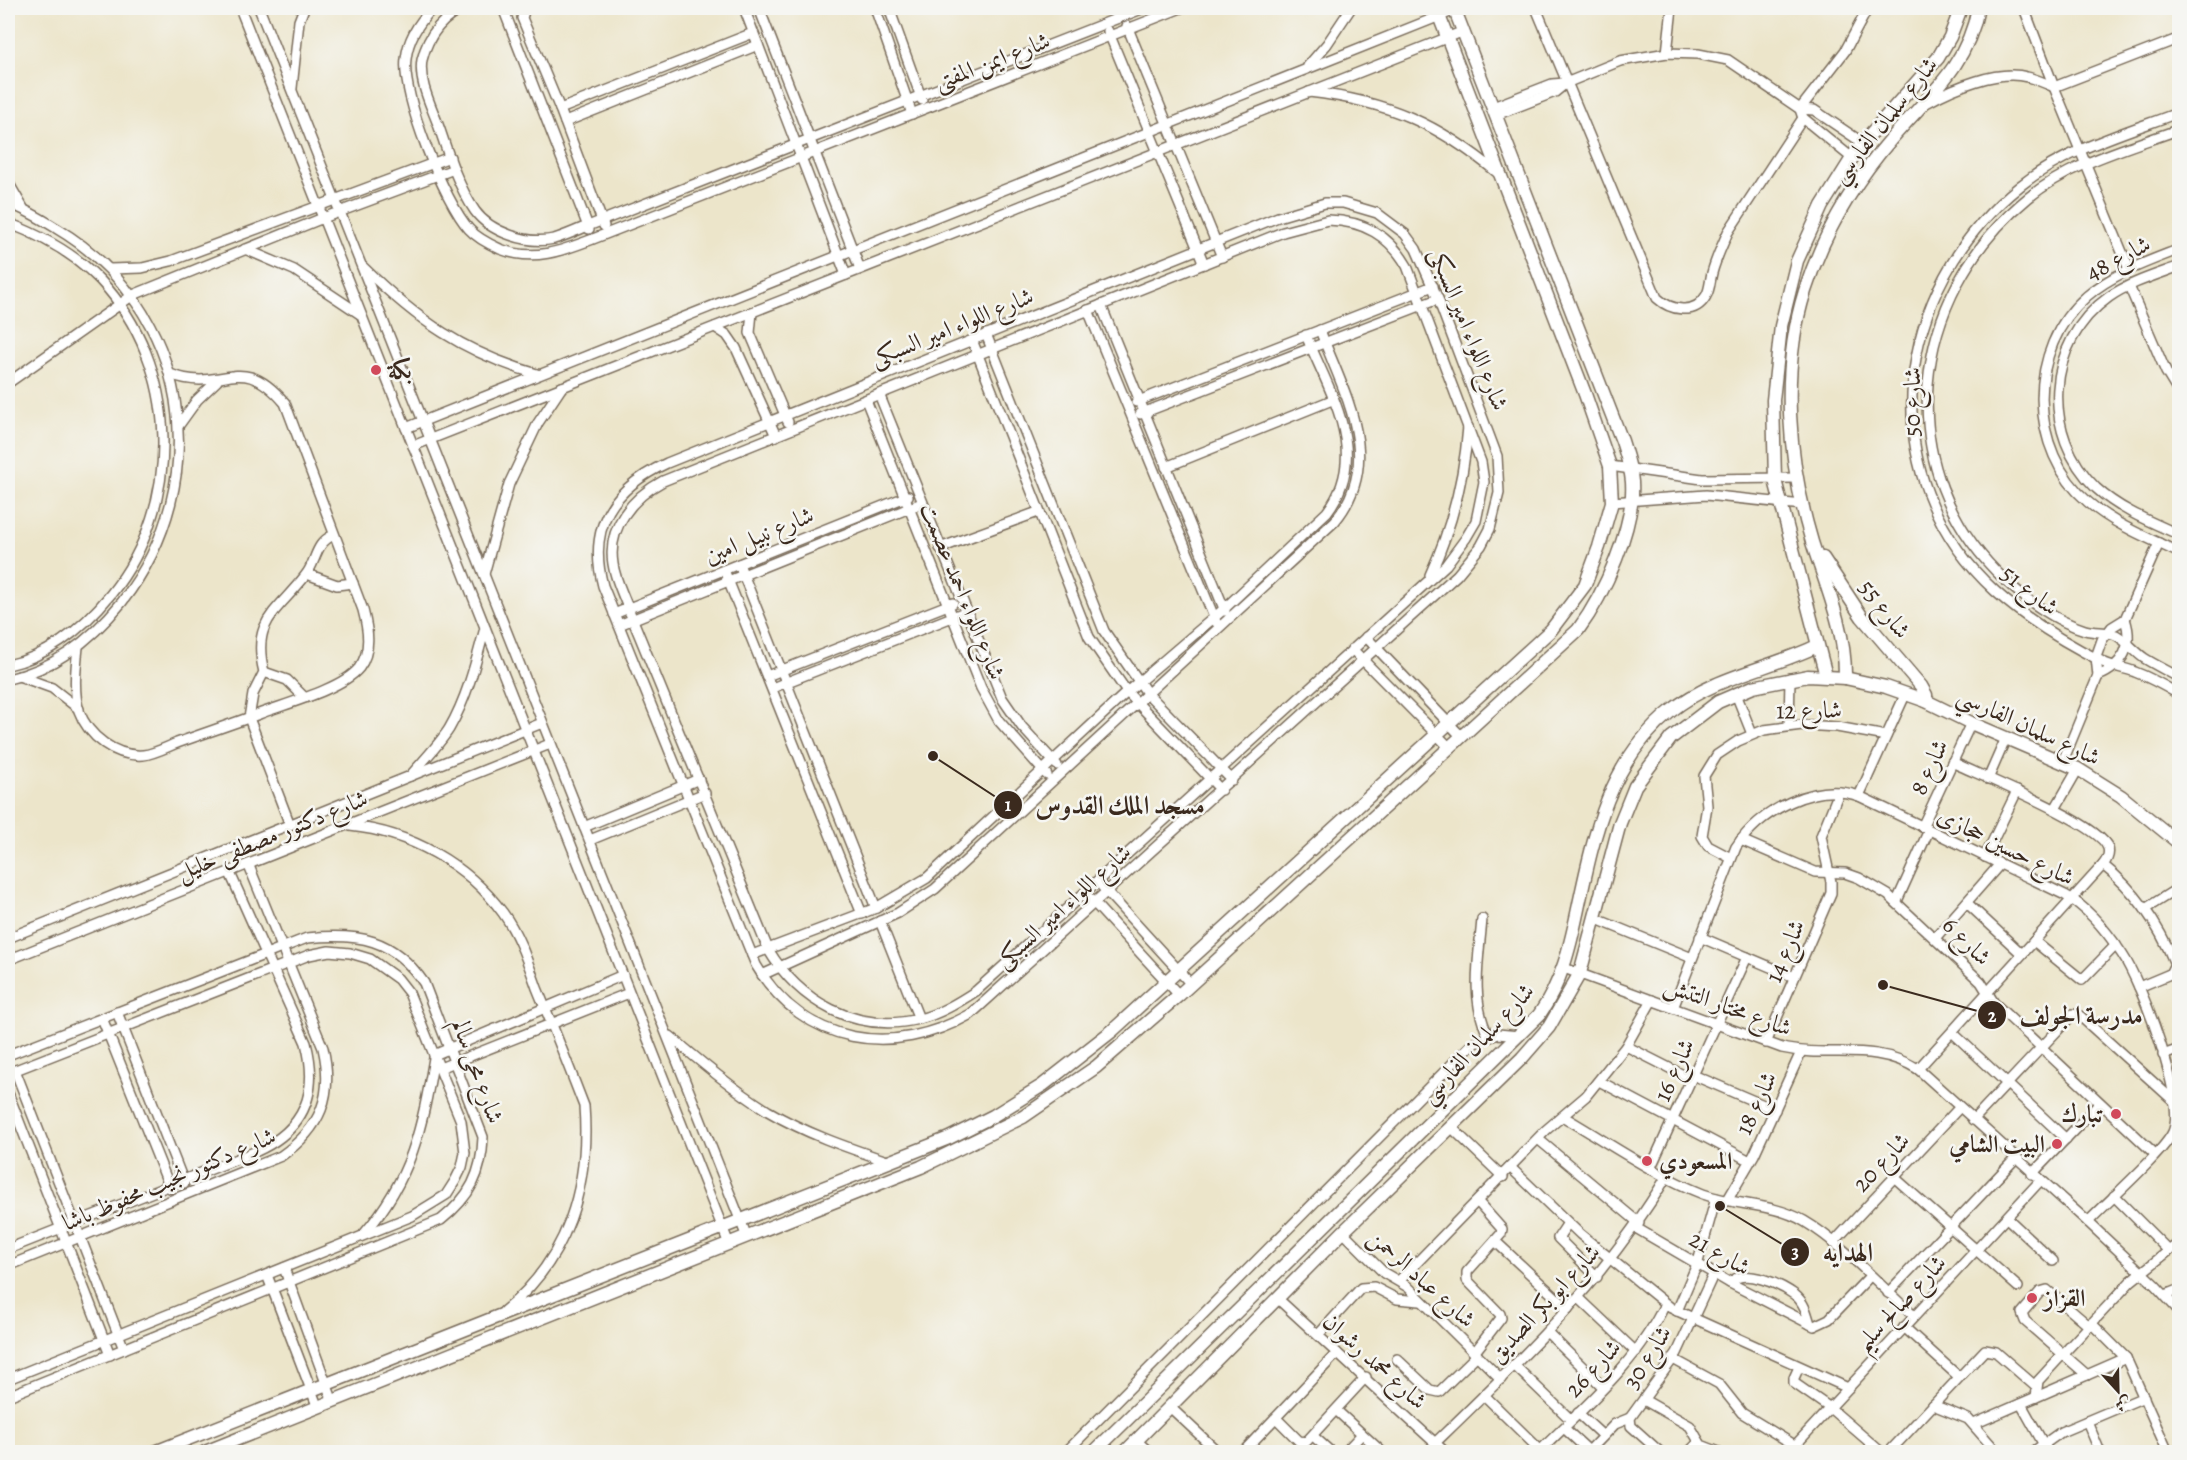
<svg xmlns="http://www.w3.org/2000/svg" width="2187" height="1460" viewBox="0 0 2187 1460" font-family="Alegreya,Amiri,serif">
<rect width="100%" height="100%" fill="#f6f6f2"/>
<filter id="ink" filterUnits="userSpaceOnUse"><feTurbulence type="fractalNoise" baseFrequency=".0167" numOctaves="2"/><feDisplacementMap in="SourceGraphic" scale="12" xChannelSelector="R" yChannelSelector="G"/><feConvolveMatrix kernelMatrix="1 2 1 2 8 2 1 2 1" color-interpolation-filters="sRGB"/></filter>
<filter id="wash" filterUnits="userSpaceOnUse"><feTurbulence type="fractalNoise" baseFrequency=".008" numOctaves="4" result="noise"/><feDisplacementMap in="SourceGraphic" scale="24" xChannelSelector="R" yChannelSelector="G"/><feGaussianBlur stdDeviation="1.35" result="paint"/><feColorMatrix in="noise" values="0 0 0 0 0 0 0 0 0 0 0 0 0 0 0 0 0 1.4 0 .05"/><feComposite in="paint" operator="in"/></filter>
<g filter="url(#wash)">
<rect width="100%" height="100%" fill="#ece5ca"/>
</g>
<g filter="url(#ink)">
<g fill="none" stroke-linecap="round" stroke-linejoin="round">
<defs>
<g id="minor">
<polyline points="240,8 729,1244"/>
<polyline points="259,8 747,1237"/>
<path d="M433,8C419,22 408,39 406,59C401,95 445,203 469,229C477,238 489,244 500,249C533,262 562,251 593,239L1181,8"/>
<path d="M468,8C444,14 428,35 422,60C418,83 433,109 440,130C449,157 459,188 475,211C490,232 528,245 554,239C565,236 577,230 588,226L1144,8"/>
<polyline points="503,8 589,229"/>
<polyline points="525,8 522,18 560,109 604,226"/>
<polyline points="744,8 846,275"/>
<polyline points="759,8 860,269"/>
<polyline points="875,8 912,114"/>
<polyline points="889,8 922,100"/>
<path d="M1536,8L1657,298C1670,310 1695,316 1706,296C1710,290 1710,280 1712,273C1716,258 1722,246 1728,232L1803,118"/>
<polyline points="2024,8 2054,87 2129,269"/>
<polyline points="1127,26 1222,257"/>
<polyline points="1108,31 1204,264"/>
<polyline points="1667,53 1672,8"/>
<polyline points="1308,66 1327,44 1351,8"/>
<polyline points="292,88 299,21 304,8"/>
<path d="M1309,92C1387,101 1439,124 1499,174"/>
<path d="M1928,102C1953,88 1998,69 2027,77C2036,79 2045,83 2054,87L2180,38"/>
<polyline points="1493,107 1552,84 1566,83"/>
<polyline points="560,109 753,33"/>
<path d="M2180,112C2125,133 2066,149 2020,186C1892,288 1870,477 1995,591C2027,620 2067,644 2105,663C2114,667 2126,668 2135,672C2151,678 2165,686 2180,695"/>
<polyline points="1496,115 1555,92 1566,83 1620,61 1667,53 1698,54 1728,60 1800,109 1845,51 1868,8"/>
<polyline points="565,122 758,45"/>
<path d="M2180,129C2128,148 2071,163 2028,198C1909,295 1888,471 2005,580C2026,600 2056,621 2085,630C2095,633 2106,631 2116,635C2127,641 2134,651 2144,658C2155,665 2168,671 2180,678"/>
<polyline points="1852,158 1803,118 1800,109 1814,110 1863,143"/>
<polyline points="8,182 23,208"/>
<path d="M8,203C25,209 40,218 56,228C190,307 217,480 122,602C92,639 55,669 8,679"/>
<path d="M1325,203H1343L1377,213L1405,234L1416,249L1438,299L1497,456L1499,493L1490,529L1481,546L1457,575L971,1014C893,1058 804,1046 756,965L603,586C587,526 613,488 667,463L1278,217Z"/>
<path d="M1328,220C1364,221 1389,235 1407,266L1481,462L1484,482L1476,521L1466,538L1446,565L976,991C959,1002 940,1014 919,1019C856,1034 799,1002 768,949L628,608C623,594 615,579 613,564C607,527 633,497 663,481L1283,232Z"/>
<path d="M8,223C42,236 74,253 100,280C180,365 184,504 111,594C84,627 50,656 8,665"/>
<polyline points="245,249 294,270 360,314"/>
<path d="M2180,249C2147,262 2114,273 2087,296C2026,348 2028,451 2088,502C2115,525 2148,538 2180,553"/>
<path d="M2180,266C2156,275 2129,283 2109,297C2045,342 2041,435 2096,488C2120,510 2151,522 2180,535"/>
<path d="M363,267C417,320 464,353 537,374"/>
<polyline points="110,269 142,268 171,261 450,157"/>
<polyline points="2129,286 2166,372 2180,395"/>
<polyline points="1101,305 1225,611"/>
<polyline points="1088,310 1216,622"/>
<polyline points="752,312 750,333 788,422"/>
<polyline points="715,327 727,335 736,348 776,436"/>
<polyline points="986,334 1104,631 1147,693 1232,780"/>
<polyline points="972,340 1089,637 1127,692 1221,790"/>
<polyline points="8,383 133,295 323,218 454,169"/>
<polyline points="879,394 1002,698 1022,727 1057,765"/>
<polyline points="866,400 981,688 999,721 1047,775"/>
<polyline points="1136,402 1433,286"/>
<polyline points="1140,414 1438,299"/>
<polyline points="179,425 197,400 217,381"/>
<polyline points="406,428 1455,10"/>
<polyline points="413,446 1464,31"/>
<polyline points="1610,466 1702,479 1798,478"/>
<polyline points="1166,467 1332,400"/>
<polyline points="1612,502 1706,495 1803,505"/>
<polyline points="940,548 1038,512"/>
<polyline points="739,564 876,908"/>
<polyline points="724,570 862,914"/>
<polyline points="307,574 337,585 353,583"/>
<polyline points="484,574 509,484 538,423 562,387"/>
<path d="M1430,575C1452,527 1464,480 1468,427"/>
<polyline points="614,614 908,496"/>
<polyline points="619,625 922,503"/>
<polyline points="1366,637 1461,736"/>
<path d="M78,647C76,666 73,692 79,711C88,736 115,757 143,755C154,754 167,747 177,743C205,733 232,724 259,714C285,704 342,689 359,668C372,651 368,629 363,610L285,403C239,349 225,395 170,374"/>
<polyline points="1352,649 1449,747"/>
<polyline points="264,672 287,680 303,696"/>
<polyline points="19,676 52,688 79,709"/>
<polyline points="767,676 953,603"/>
<path d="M2098,676C2123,666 2134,645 2125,619"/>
<polyline points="772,688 965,612"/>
<polyline points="1736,694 1752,734"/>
<polyline points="1789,726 1790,678"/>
<polyline points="2063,761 2098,676 2096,657 2102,640 2112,627 2125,619 2159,543"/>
<path d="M410,776C423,761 438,746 449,729C467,698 476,662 485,628"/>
<polyline points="1988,779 2006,738"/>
<polyline points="1859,796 1906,693"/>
<polyline points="2055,809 2078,769"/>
<path d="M290,825L249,718L253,694L264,672C251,621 277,612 305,576C317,562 314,543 334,535"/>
<path d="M350,826C410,832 467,864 503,913C519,935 528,963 537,988C553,1027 569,1067 584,1106C590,1186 568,1260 504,1311"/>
<polyline points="584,827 699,779"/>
<polyline points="1922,827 1971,723"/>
<polyline points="590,840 705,793"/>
<polyline points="1741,840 1815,872 1845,873 1859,878 1888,895 1981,982 1994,1003 2155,1154"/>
<polyline points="1985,857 2017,791"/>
<polyline points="1731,858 1708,846 1702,836 1707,806 1704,776 1717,755 1738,741 1764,730 1802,725 1837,727 1886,736"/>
<path d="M2103,865C2136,891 2159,925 2175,964L2170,974L2139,987"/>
<polyline points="1097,881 1190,983"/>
<polyline points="1085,893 1179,995"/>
<polyline points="1897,901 1929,830"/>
<polyline points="1967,903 2022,954"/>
<polyline points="2145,909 2180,887"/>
<polyline points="1594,918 1692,958"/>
<path d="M1482,919C1479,958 1470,999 1488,1035"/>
<polyline points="880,921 919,1019"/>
<polyline points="1700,937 1794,977"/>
<polyline points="1936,937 2000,864"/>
<polyline points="8,938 542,723"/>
<polyline points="2034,941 2082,980 2116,945"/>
<path d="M752,955L876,908L927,878L1127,692L1224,609L1327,512C1371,454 1330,394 1306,335"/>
<polyline points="8,960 550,744"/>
<path d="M1564,968L1782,1048C1831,1059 1872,1041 1918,1069L2088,1222L2155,1285L2180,1312"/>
<path d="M762,975L898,913L935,889L1335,521C1385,460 1344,394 1320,330"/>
<path d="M1673,1008L1736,847C1761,810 1815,781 1859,796L2065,895C2087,907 2108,933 2122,954C2141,982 2187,1101 2173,1132C2164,1152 2107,1202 2088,1222"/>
<polyline points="117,1012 184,1183"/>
<polyline points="102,1018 170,1188"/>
<polyline points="1952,1032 2066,1139"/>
<path d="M670,1036C702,1063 733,1089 768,1111C805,1133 846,1147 887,1161"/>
<polyline points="1766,1043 1831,893 1831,882 1821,836 1839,792"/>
<polyline points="1626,1046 1691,1079"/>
<path d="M8,1055L307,938C359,933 393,938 424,983L483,1137C482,1174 470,1197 441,1220L8,1396"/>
<polyline points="434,1055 623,975"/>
<polyline points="2163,1055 2180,1049"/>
<polyline points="440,1068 629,993"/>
<path d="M1918,1069L2103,865C2107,860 2110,855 2108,848C2101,824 1979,775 1952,762"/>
<polyline points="15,1070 124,1349"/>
<polyline points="8,1073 309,955 329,951 350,953 370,959 398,979 409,993 461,1121 465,1153 462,1167 455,1181 446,1195 412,1216 8,1379"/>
<polyline points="1693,1075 1775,1110"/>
<polyline points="1599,1081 1750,1161"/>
<polyline points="8,1093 110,1355"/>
<path d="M1564,1117C1609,1143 1654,1175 1703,1194C1736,1206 1773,1203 1804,1221C1843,1244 1880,1286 1914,1316"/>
<polyline points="1973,1120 2073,1014 2080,1016 2175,1102"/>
<polyline points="1451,1127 1503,1177"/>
<polyline points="1538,1139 1639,1223"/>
<polyline points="1651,1167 1747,957"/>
<polyline points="1511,1168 1580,1234 1671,1308 1848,1388"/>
<polyline points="2032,1174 2100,1103"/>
<polyline points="1894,1177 2018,1287"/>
<polyline points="2114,1196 2169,1251"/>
<polyline points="1727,1201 1754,1155 1801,1052"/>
<polyline points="2007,1218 2053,1261"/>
<polyline points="1568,1223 1558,1238 1597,1277"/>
<polyline points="1636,1228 1730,1283 1814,1326 1829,1319 1870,1276"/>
<polyline points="1343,1232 1384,1273 1408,1287 1501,1379"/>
<path d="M364,1234C412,1178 422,1128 434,1058"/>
<polyline points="1495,1241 1568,1309"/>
<polyline points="1833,1243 1959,1108"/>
<path d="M8,1249L257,1151C305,1129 319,1093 306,1043L230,873"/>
<path d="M8,1266L281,1156C321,1128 334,1096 323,1048L249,866"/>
<polyline points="284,1268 333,1402"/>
<polyline points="267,1275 318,1408"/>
<polyline points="1400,1280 1546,1130 1586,1096 1626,1046 1652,1000"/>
<path d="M1730,1283C1743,1267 1780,1284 1795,1295C1804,1302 1807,1313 1810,1324"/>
<polyline points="1888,1293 2015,1159"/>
<polyline points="2165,1295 2180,1289"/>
<polyline points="1277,1298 1445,1452"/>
<polyline points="1579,1298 1636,1352"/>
<polyline points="1677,1311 1698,1262 1716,1198"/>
<polyline points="2091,1323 2126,1358 2168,1452"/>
<polyline points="1904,1327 1958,1376"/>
<polyline points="1547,1332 1603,1387"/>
<polyline points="1318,1335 1361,1288 1374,1287 1397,1299 1420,1301"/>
<polyline points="1474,1353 1501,1318 1500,1314 1467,1280 1467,1272 1501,1234 1502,1229 1478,1202"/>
<polyline points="1397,1359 1430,1390 1439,1392 1477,1355"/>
<polyline points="1673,1359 1719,1384 1742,1413 1806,1452"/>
<polyline points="1514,1365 1571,1420"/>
<polyline points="1799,1367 1794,1378 1794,1383 1830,1408 1881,1452"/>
<polyline points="2087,1375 2025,1321 2022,1313 2040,1292 2047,1290 2089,1326"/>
<polyline points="1484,1395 1541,1451"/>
<polyline points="2036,1397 2038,1381 2063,1354 2131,1281 2180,1242"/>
<polyline points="1644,1400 1690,1426 1701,1445 1719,1452"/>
<polyline points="2021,1404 2048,1452"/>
<polyline points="1933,1405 1968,1419 1997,1452"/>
<polyline points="1170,1407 1218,1452"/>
<polyline points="1336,1410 1382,1452"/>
<polyline points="1578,1413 1603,1436"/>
<polyline points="1276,1418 1299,1441 1306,1442 1366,1377"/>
<polyline points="2087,1421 2100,1452"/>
<polyline points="1974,1424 2126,1358"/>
<polyline points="1564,1428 1590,1452"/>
<polyline points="1313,1436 1331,1452"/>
<polyline points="1137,1441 1149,1452"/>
<path d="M1435,1443C1520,1361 1606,1279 1667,1176"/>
<polyline points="1589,1451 1615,1424 1630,1418"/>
<polyline points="1066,1452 1472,1044 1498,1034 1519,1036"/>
<polyline points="1243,1452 1337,1353"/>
<polyline points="1345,1452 1362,1434"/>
<path d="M1539,1452C1584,1407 1638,1362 1665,1304"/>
<polyline points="1660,1452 1631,1426 1630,1418 1677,1353 1714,1273"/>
<polyline points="1689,1452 1699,1442"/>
<polyline points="1789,1452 2040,1181"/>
<polyline points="1889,1452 1985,1350 1996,1352 2035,1386"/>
<polyline points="2033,1452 2061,1432 2144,1397"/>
</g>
<g id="tertiary">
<polyline points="1823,558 1862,617 1921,686 1926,695 1926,701"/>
<polyline points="1826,676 1775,480 1773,400 1781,326 1797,261 1822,206 1859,147 1938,58 1950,37 1961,8"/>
<path d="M1845,678C1846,630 1826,586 1812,542C1788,462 1780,370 1805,291C1823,234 1854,182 1892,138C1929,95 1967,67 1978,8"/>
<polyline points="155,1452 949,1138 993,1116 1043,1085 1112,1031 1551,630 1585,585 1599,547 1612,502 1610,466 1585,394 1436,8"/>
<path d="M205,1452L921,1167L1023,1117L1096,1067L1179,995L1578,630C1604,595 1635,526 1632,482C1631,468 1626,454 1622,441L1454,8"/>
<path d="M1094,1452L1539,1015C1562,982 1570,947 1578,909C1594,834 1609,761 1671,711C1713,677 1769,669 1817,646"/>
<polyline points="1125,1452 1343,1232 1522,1058 1549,1027 1580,973 1620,823 1635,786 1671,738 1718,702 1753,687 1808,676 1845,678 1886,687 1926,701 1971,723 2078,769 2121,796 2180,844"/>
</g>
</defs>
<use href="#minor" stroke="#796b5a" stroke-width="12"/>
<use href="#tertiary" stroke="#796b5a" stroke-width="15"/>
<use href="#minor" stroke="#fff" stroke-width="9"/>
<use href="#tertiary" stroke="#fff" stroke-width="12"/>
</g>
</g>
<g fill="#d1495b" stroke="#f6f6f2" stroke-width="2">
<circle cx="376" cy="370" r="6"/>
<circle cx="2116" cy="1114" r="6"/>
<circle cx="2057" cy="1144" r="6"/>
<circle cx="1647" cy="1161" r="6"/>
<circle cx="2032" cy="1298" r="6"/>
</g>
<g text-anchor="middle" stroke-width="5" stroke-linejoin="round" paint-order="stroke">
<g font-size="24" fill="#3b2a1e" stroke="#f6f6f2">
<text transform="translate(992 61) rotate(-21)" y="8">شارع ايمن المفتى</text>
<text transform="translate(1884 120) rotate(-51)" y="8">شارع سلمان الفارسي</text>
<text transform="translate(2118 258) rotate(-28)" y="8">شارع 48</text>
<text transform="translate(952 327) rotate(-22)" y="8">شارع اللواء امير السبكى</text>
<text transform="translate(1469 329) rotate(68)" y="8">شارع اللواء امير السبكى</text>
<text transform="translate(1912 402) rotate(-90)" y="8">شارع 50</text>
<text transform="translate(759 535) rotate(-22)" y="8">شارع نبيل امين</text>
<text transform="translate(2030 590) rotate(38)" y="8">شارع 51</text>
<text transform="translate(963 591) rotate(68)" y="8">شارع اللواء احمد عصمت</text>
<text transform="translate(1885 609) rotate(52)" y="8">شارع 55</text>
<text transform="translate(1809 710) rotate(-1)" y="8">شارع 12</text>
<text transform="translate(2029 726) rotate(25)" y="8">شارع سلمان الفارسي</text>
<text transform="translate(1929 767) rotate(-65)" y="8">شارع 8</text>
<text transform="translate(272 835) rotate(-22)" y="8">شارع دكتور مصطفى خليل</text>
<text transform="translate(2006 846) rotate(26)" y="8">شارع حسين حجازى</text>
<text transform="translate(1063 906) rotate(-42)" y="8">شارع اللواء امير السبكى</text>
<text transform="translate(1967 941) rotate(45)" y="8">شارع 6</text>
<text transform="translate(1785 951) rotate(-67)" y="8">شارع 14</text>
<text transform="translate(1728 1006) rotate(20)" y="8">شارع مختار التتش</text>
<text transform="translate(1477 1043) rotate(-47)" y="8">شارع سلمان الفارسي</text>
<text transform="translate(1674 1070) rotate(-66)" y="8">شارع 16</text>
<text transform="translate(478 1071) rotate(70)" y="8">شارع محى سالم</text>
<text transform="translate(1756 1103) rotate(-65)" y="8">شارع 18</text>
<text transform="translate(1881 1162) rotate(-47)" y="8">شارع 20</text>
<text transform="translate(169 1179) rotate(-23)" y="8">شارع دكتور نجيب محفوظ باشا</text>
<text transform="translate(1720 1253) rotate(30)" y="8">شارع 21</text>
<text transform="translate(1422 1278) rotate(42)" y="8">شارع عباد الرحمن</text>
<text transform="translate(1544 1303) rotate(-47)" y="8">شارع ابو بكر الصديق</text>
<text transform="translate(1900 1303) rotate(-47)" y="8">شارع صالح سليم</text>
<text transform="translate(1647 1357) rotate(-58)" y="8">شارع 30</text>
<text transform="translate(1375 1361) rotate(42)" y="8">شارع محمد رشوان</text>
<text transform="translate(1593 1368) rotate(-47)" y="8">شارع 26</text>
</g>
<g font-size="24" font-weight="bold" fill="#3b2a1e" stroke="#f6f6f2" text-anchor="start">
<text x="388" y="378">بكة</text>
<text x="2104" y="1122" text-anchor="end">تبارك</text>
<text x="2045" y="1152" text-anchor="end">البيت الشامي</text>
<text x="1659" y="1169">المسعودي</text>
<text x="2044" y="1306">القزاز</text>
</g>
</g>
<path fill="none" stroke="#3b2a1e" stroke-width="2" d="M933 756L1008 805M1883 985L1992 1015M1720 1206L1795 1252"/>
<g fill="#3b2a1e" stroke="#f6f6f2" stroke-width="2">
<circle cx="933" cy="756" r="6"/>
<circle cx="1883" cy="985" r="6"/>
<circle cx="1720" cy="1206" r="6"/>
<circle cx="1008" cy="805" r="15"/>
<circle cx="1992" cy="1015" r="15"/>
<circle cx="1795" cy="1252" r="15"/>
</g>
<g font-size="18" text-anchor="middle" font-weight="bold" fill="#fff">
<text x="1008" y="811">1</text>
<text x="1992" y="1022">2</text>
<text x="1795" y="1258">3</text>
</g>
<g font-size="26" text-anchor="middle" font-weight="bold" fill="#3b2a1e" stroke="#f6f6f2" stroke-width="5" stroke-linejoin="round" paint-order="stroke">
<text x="1120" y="814">مسجد الملك القدوس</text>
<text x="2081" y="1024">مدرسة الجولف</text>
<text x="1848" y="1261">الهدايه</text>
</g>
<rect width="2187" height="1460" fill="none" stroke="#f6f6f2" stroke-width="30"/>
<g transform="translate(2118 1391) rotate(158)" stroke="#f6f6f2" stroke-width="4.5" paint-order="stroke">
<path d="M0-4.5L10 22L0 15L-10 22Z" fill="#3b2a1e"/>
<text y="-9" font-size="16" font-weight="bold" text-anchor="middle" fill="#3b2a1e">ش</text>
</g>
</svg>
